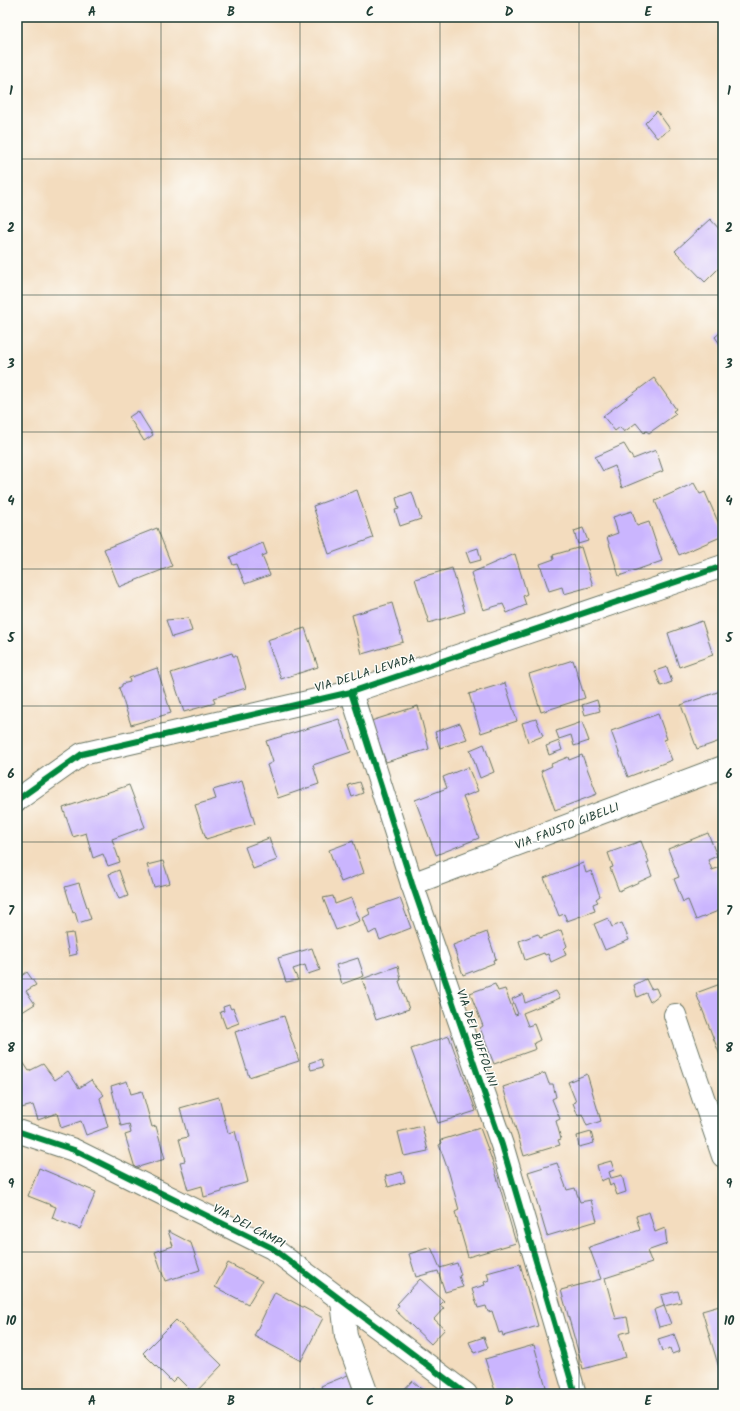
<svg xmlns="http://www.w3.org/2000/svg" width="740" height="1411" viewBox="0 0 740 1411" font-family="Kalam,sans-serif">
<rect width="100%" height="100%" fill="#fdfcf7"/>
<filter id="ink" filterUnits="userSpaceOnUse"><feTurbulence type="fractalNoise" baseFrequency=".025" numOctaves="2"/><feDisplacementMap in="SourceGraphic" scale="8" xChannelSelector="R" yChannelSelector="G"/><feConvolveMatrix kernelMatrix="1 2 1 2 8 2 1 2 1" color-interpolation-filters="sRGB"/></filter>
<filter id="wash" filterUnits="userSpaceOnUse"><feTurbulence type="fractalNoise" baseFrequency=".012" numOctaves="4" result="noise"/><feDisplacementMap in="SourceGraphic" scale="16" xChannelSelector="R" yChannelSelector="G"/><feGaussianBlur stdDeviation="0.9" result="paint"/><feColorMatrix in="noise" values="0 0 0 0 0 0 0 0 0 0 0 0 0 0 0 0 0 1.4 0 .05"/><feComposite in="paint" operator="in"/></filter>
<g filter="url(#wash)">
<rect width="100%" height="100%" fill="#f3dcbe"/>
<g id="blocks">
<g fill="#cab5fe">
<polygon points="657,111 670,129 657,138 645,123"/>
<polygon points="710,219 723,233 723,264 705,282 675,251"/>
<polygon points="723,330 723,348 715,337"/>
<polygon points="654,378 676,409 673,411 676,414 649,433 646,431 644,433 636,423 624,432 620,427 615,431 603,416"/>
<polygon points="138,411 153,435 144,441 129,417"/>
<polygon points="624,444 633,459 656,450 663,471 622,488 615,466 603,471 595,457"/>
<polygon points="694,483 700,494 705,492 723,533 723,536 679,555 655,501"/>
<polygon points="357,490 373,538 329,554 313,506"/>
<polygon points="412,492 421,519 400,526 395,510 399,509 396,498"/>
<polygon points="632,511 637,526 649,522 662,561 619,576 607,537 618,533 613,517"/>
<polygon points="157,528 172,566 119,587 104,549"/>
<polygon points="583,528 588,541 578,544 574,531"/>
<polygon points="263,543 267,554 262,556 270,575 245,584 237,564 233,565 230,557"/>
<polygon points="581,547 593,586 564,594 562,587 549,591 540,564 554,559 553,555"/>
<polygon points="478,548 481,560 470,563 466,552"/>
<polygon points="515,554 527,594 523,596 526,605 507,613 503,604 483,610 471,573"/>
<polygon points="452,568 465,612 429,623 415,579"/>
<polygon points="392,603 403,642 362,654 352,615"/>
<polygon points="188,618 192,631 172,637 166,620"/>
<polygon points="702,621 713,655 679,667 668,633"/>
<polygon points="305,628 318,667 281,679 267,640"/>
<polygon points="232,653 233,656 236,656 246,688 213,698 215,703 184,712 171,673"/>
<polygon points="573,660 585,698 541,712 529,674"/>
<polygon points="667,667 672,682 661,686 655,671"/>
<polygon points="157,668 171,713 131,725 119,688 122,686 122,684 130,682 129,678"/>
<polygon points="505,683 517,721 481,733 469,694"/>
<polygon points="723,690 723,740 697,749 681,705"/>
<polygon points="597,700 600,711 585,715 582,705"/>
<polygon points="418,706 429,749 386,762 371,721"/>
<polygon points="658,714 667,739 664,740 672,760 628,777 611,731"/>
<polygon points="339,719 351,752 313,765 319,784 278,798 267,765 273,762 266,741"/>
<polygon points="536,719 543,736 528,742 522,723"/>
<polygon points="582,722 589,741 574,746 571,735 559,739 556,731"/>
<polygon points="460,723 467,739 440,748 435,732"/>
<polygon points="559,741 562,750 549,755 546,746"/>
<polygon points="484,744 494,772 480,778 470,750"/>
<polygon points="582,755 597,794 555,810 541,771 552,766 551,764 568,757 569,760"/>
<polygon points="468,767 478,791 463,797 479,838 436,855 415,800 447,788 443,777"/>
<polygon points="242,781 255,824 206,839 195,805 216,799 213,790"/>
<polygon points="359,782 363,793 352,797 348,785"/>
<polygon points="129,785 145,827 112,839 120,862 108,866 103,854 93,858 86,833 73,837 63,808"/>
<polygon points="708,833 717,856 708,860 712,870 721,867 723,872 723,909 696,920 688,900 683,902 674,879 679,877 668,849"/>
<polygon points="269,838 277,860 253,869 245,847"/>
<polygon points="353,841 364,873 341,882 329,850"/>
<polygon points="641,841 649,862 647,863 652,876 619,891 610,868 613,867 608,853"/>
<polygon points="163,861 170,883 154,887 147,865"/>
<polygon points="583,863 586,873 591,871 600,896 596,899 598,902 593,904 595,911 567,921 564,914 559,916 544,878"/>
<polygon points="119,870 128,896 119,899 109,874"/>
<polygon points="79,883 91,919 78,923 75,912 73,913 65,887"/>
<polygon points="333,896 335,904 351,898 360,921 336,930 323,898"/>
<polygon points="400,898 411,928 380,940 376,930 369,934 363,918 370,914 368,909"/>
<polygon points="608,918 612,927 622,923 629,940 605,950 594,924"/>
<polygon points="561,930 567,946 564,949 566,955 551,962 548,954 545,955 544,953 525,960 519,941 538,934 540,938"/>
<polygon points="487,932 496,959 493,960 494,963 463,975 453,945"/>
<polygon points="73,933 77,954 69,956 65,934"/>
<polygon points="312,948 320,970 308,974 305,965 293,969 298,980 286,982 278,958"/>
<polygon points="358,958 364,976 342,984 336,965"/>
<polygon points="398,966 401,980 399,981 409,1009 376,1020 362,979"/>
<polygon points="27,972 36,985 26,991 35,1004 19,1014 23,1019 17,1023 17,979"/>
<polygon points="646,979 651,989 656,988 659,995 650,1002 646,993 637,997 634,985"/>
<polygon points="723,983 723,1063 696,993"/>
<polygon points="495,984 498,991 505,989 515,1015 518,1014 512,999 523,994 525,1003 556,991 560,998 523,1013 528,1026 534,1024 540,1040 534,1043 536,1049 494,1064 480,1028 483,1026 470,993"/>
<polygon points="229,1005 231,1009 233,1008 239,1023 226,1028 220,1012 224,1011 223,1007"/>
<polygon points="284,1016 299,1061 249,1077 235,1032"/>
<polygon points="449,1036 476,1111 438,1123 411,1049"/>
<polygon points="19,1056 29,1071 43,1064 55,1080 68,1071 79,1088 91,1080 104,1095 100,1098 108,1127 86,1135 81,1121 61,1128 57,1113 38,1120 33,1105 17,1109 17,1057"/>
<polygon points="321,1059 323,1067 311,1070 309,1063"/>
<polygon points="545,1073 549,1084 553,1084 556,1097 552,1099 560,1119 556,1121 561,1139 558,1140 560,1145 524,1156 503,1087"/>
<polygon points="587,1074 601,1121 587,1126 582,1114 578,1116 573,1103 576,1102 568,1082"/>
<polygon points="127,1081 131,1094 142,1091 152,1127 156,1126 165,1159 135,1168 125,1135 131,1133 129,1124 121,1126 111,1086"/>
<polygon points="219,1097 228,1133 235,1131 248,1182 222,1190 222,1192 204,1197 202,1186 188,1190 180,1162 185,1161 179,1139 188,1137 180,1108"/>
<polygon points="422,1126 428,1151 404,1156 398,1132"/>
<polygon points="480,1128 492,1160 516,1243 468,1257 455,1212 459,1210 449,1173 439,1145 442,1143 441,1140"/>
<polygon points="591,1132 594,1143 579,1147 577,1136"/>
<polygon points="611,1161 614,1170 609,1172 611,1178 622,1175 626,1192 617,1195 613,1184 610,1186 608,1178 601,1181 597,1165"/>
<polygon points="557,1163 567,1190 575,1188 580,1202 591,1200 597,1221 547,1236 528,1172"/>
<polygon points="39,1168 96,1192 80,1229 52,1218 56,1207 28,1196"/>
<polygon points="402,1172 405,1182 388,1187 385,1176"/>
<polygon points="649,1212 655,1232 665,1228 667,1244 647,1251 652,1263 605,1278 616,1319 627,1317 630,1331 619,1334 626,1357 583,1369 561,1290 601,1279 589,1247 640,1230 636,1216"/>
<polygon points="168,1231 191,1243 200,1270 165,1281 155,1252 173,1246"/>
<polygon points="431,1247 440,1268 457,1263 461,1275 459,1276 463,1287 445,1292 438,1271 416,1277 409,1254"/>
<polygon points="228,1263 262,1281 248,1304 215,1287"/>
<polygon points="520,1264 538,1326 503,1336 502,1332 499,1333 492,1311 488,1312 486,1306 478,1308 472,1289 485,1285 484,1282 489,1280 487,1273"/>
<polygon points="420,1279 444,1301 440,1305 444,1308 434,1319 445,1329 431,1344 395,1310 399,1305 397,1304"/>
<polygon points="678,1291 681,1302 664,1306 661,1295"/>
<polygon points="275,1292 323,1318 301,1361 254,1336"/>
<polygon points="723,1305 723,1381 702,1311"/>
<polygon points="664,1306 671,1324 659,1327 654,1310"/>
<polygon points="176,1320 222,1365 194,1394 177,1377 172,1382 143,1353"/>
<polygon points="674,1334 680,1351 672,1354 670,1348 662,1351 658,1339"/>
<polygon points="484,1337 488,1348 474,1353 469,1342"/>
<polygon points="534,1345 548,1394 518,1394 516,1389 496,1394 485,1359"/>
<polygon points="348,1375 355,1394 324,1394 321,1386"/>
<polygon points="412,1381 427,1394 400,1394"/>
<polygon points="314,1388 316,1394 297,1394"/>
</g>
</g>
</g>
<g filter="url(#ink)">
<use href="#blocks" fill-opacity="0" stroke="#697564" stroke-width="1"/>
<g fill="none" stroke-linecap="round" stroke-linejoin="round">
<defs>
<g id="minor">
<polyline points="351,692 412,884 502,1145 575,1394"/>
<polyline points="17,800 82,754 351,692 723,566"/>
<polyline points="412,884 723,767"/>
<polyline points="675,1015 723,1156"/>
<polyline points="17,1131 74,1150 272,1248 466,1394"/>
<polyline points="342,1301 346,1336 367,1394"/>
</g>
</defs>
<use href="#minor" stroke="#697564" stroke-width="24"/>
<use href="#minor" stroke="#fff" stroke-width="22"/>
<defs>
<g id="cycleway">
<polyline points="351,692 412,884 502,1145 575,1394"/>
<polyline points="17,800 82,754 351,692 723,566"/>
<polyline points="17,1131 74,1150 272,1248 466,1394"/>
</g>
</defs>
<use href="#cycleway" stroke="#fdfcf7" stroke-width="8"/>
<use href="#cycleway" stroke="#00873e" stroke-width="6"/>
</g>
</g>
<path fill="none" stroke="#1f3d34" stroke-width="1" stroke-opacity="0.55" d="M161,17V1394M300,17V1394M440,17V1394M579,17V1394M17,159H723M17,295H723M17,432H723M17,569H723M17,706H723M17,842H723M17,979H723M17,1116H723M17,1252H723"/>
<g text-anchor="middle" stroke-width="3" stroke-linejoin="round" paint-order="stroke">
<g font-size="12" fill="#1f3d34" stroke="#fdfcf7">
<text transform="translate(365 673) rotate(-17)" y="4">VIA DELLA LEVADA</text>
<text transform="translate(567 826) rotate(-21)" y="4">VIA FAUSTO GIBELLI</text>
<text transform="translate(477 1038) rotate(71)" y="4">VIA DEI BUFFOLINI</text>
<text transform="translate(249 1226) rotate(28)" y="4">VIA DEI CAMPI</text>
</g>
</g>
<rect width="740" height="1411" fill="none" stroke="#fdfcf7" stroke-width="44"/>
<rect x="22" y="22" width="696" height="1367" fill="none" stroke="#1f3d34" stroke-width="1.5"/>
<g font-size="13" text-anchor="middle" font-weight="bold" fill="#1f3d34">
<text x="92" y="16">A</text>
<text x="231" y="16">B</text>
<text x="370" y="16">C</text>
<text x="509" y="16">D</text>
<text x="648" y="16">E</text>
<text x="11" y="95">1</text>
<text x="729" y="95">1</text>
<text x="11" y="232">2</text>
<text x="729" y="232">2</text>
<text x="11" y="368">3</text>
<text x="729" y="368">3</text>
<text x="11" y="505">4</text>
<text x="729" y="505">4</text>
<text x="11" y="642">5</text>
<text x="729" y="642">5</text>
<text x="11" y="778">6</text>
<text x="729" y="778">6</text>
<text x="11" y="915">7</text>
<text x="729" y="915">7</text>
<text x="11" y="1052">8</text>
<text x="729" y="1052">8</text>
<text x="11" y="1188">9</text>
<text x="729" y="1188">9</text>
<text x="11" y="1325">10</text>
<text x="729" y="1325">10</text>
<text x="92" y="1405">A</text>
<text x="231" y="1405">B</text>
<text x="370" y="1405">C</text>
<text x="509" y="1405">D</text>
<text x="648" y="1405">E</text>
</g>
</svg>
